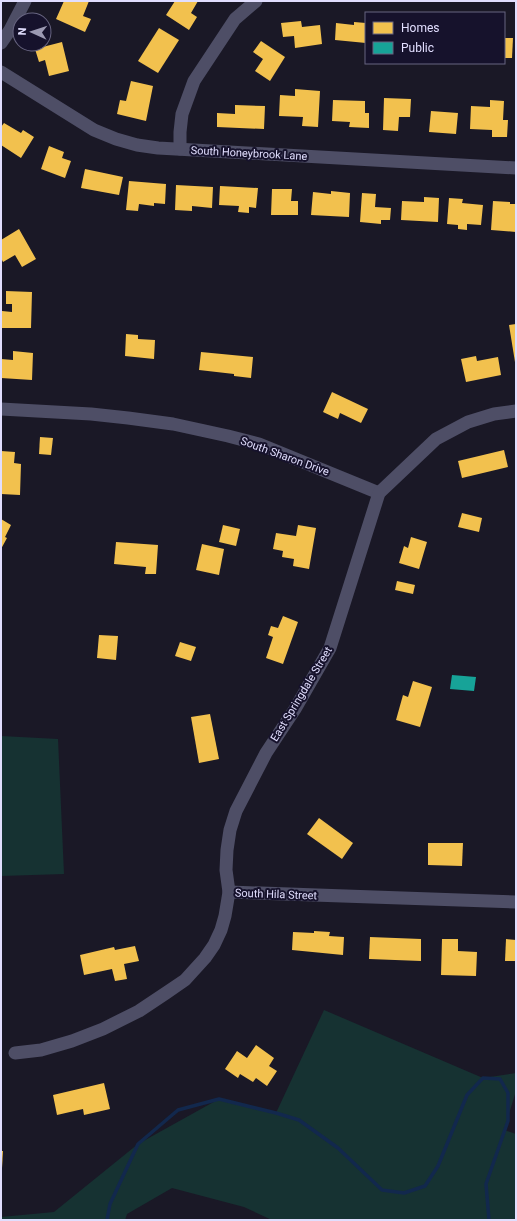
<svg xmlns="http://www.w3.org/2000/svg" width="517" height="1221" viewBox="0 0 517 1221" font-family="Roboto,sans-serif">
<rect width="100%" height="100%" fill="#1a1826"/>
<g fill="#163232">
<polygon points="1,736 58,739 64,874 1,876"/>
<polygon points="324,1010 483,1078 516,1073 516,1091 504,1130 516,1134 516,1220 272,1220 244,1207 172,1188 127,1214 125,1220 1,1220 1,1217 54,1212 138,1144 219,1099 276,1113"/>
</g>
<g fill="#f2c14e">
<polygon points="64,1 89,1 83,16 91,19 85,32 56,19"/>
<polygon points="175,1 198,1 191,13 197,17 189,30 166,15"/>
<polygon points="301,21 302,27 320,25 322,44 295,48 294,36 283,37 281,23"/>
<polygon points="354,22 366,23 366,43 335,40 336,23 354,25"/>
<polygon points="159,28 179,40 158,73 138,61"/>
<polygon points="504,38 513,38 512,58 504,58"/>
<polygon points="261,41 285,57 270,81 255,71 263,59 253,52"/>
<polygon points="62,42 69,71 49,76 45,60 39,62 35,49"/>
<polygon points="131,81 153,86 146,121 117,114 120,100 126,101"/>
<polygon points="295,89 320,91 318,127 302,126 303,117 279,116 280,95 295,96"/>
<polygon points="384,98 411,99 410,117 399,117 398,131 383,130"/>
<polygon points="333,100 365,101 365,113 369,113 369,128 349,127 350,122 332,121"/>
<polygon points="490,100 504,101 503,120 508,120 507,137 492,137 492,130 470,129 471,106 490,107"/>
<polygon points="235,105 265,106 264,129 217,127 217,113 235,114"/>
<polygon points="431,111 458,113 456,134 429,132"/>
<polygon points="4,123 21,133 23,130 34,137 21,158 1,145 1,127"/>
<polygon points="49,146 64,152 62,158 71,161 65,178 41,169"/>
<polygon points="85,169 123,177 119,195 81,188"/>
<polygon points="129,181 166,184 165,204 154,203 154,206 139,204 138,211 126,210"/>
<polygon points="176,185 213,187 212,208 192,206 192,211 175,210"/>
<polygon points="220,186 258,188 256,208 249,207 249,213 238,212 239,206 219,205"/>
<polygon points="272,189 292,189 291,201 298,201 298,215 271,215"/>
<polygon points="331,191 350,193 349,217 311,215 313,192 331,194"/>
<polygon points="362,193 376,194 375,207 391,208 390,220 381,220 381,224 360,222"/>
<polygon points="424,197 439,198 438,222 401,220 402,201 424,202"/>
<polygon points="449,198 463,199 462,203 483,205 481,225 467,224 467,230 458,229 458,225 447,224"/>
<polygon points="493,201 510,202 510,204 516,204 516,232 491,230"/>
<polygon points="19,229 36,259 22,267 15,255 3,262 1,258 1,240"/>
<polygon points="6,291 32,292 31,328 2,328 2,311 12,312 12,304 6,304"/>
<polygon points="516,324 516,362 515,362 509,325"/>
<polygon points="126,334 138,335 138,339 155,340 154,359 125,356"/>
<polygon points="13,351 33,353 32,380 1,378 1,359 13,360"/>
<polygon points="201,352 253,357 251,378 234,376 234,374 199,370"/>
<polygon points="476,356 477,361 498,357 501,375 466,382 461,359"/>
<polygon points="332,392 368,409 361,423 340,413 338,419 323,412"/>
<polygon points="40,437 53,438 51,455 39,454"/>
<polygon points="504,450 508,467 462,478 458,461"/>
<polygon points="1,451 15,452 14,463 21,464 20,495 1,494"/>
<polygon points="462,513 482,518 479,532 458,527"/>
<polygon points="1,519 11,525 5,537 7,538 1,549"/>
<polygon points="223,525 240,529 236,546 219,542"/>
<polygon points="298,525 316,528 309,569 293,566 294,559 282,557 283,551 273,549 276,533 296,536"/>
<polygon points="411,537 427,542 419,569 399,563 404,546 408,548"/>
<polygon points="116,542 158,545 156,574 145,574 146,567 114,564"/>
<polygon points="202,544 224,549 219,575 196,570"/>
<polygon points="397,581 415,585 413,594 395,590"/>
<polygon points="283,616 298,622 283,664 266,658 273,637 268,635 271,626 278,628"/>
<polygon points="99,635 118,636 116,660 97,658"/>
<polygon points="180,642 196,647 191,661 175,656"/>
<polygon points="413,681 432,687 420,727 396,720 403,695 408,697"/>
<polygon points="210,714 219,759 199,763 191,717"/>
<polygon points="319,818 353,843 342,859 307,834"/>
<polygon points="428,843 463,843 462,866 428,865"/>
<polygon points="314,931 330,932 329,936 344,937 343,955 292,950 293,932 314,933"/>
<polygon points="370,937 421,939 421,961 369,959"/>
<polygon points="442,939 458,939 458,951 477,952 476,976 441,975"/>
<polygon points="506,939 516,940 516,961 505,961"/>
<polygon points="135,946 139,961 124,964 127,979 115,981 112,969 84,975 80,955 114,947 115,950"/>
<polygon points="256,1045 274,1058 269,1066 277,1071 267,1086 256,1078 253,1082 240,1074 238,1078 225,1069 237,1051 247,1058"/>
<polygon points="104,1083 110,1109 84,1115 83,1109 57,1115 53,1095"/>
<polygon points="1,1151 3,1151 2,1168 1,1167"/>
</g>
<polygon fill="#17a398" points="452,675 476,677 474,691 450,689"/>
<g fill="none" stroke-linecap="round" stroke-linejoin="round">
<polyline stroke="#12284d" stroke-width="3.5" points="107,1220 110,1204 138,1144 178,1110 219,1099 276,1113 299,1120 338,1148 382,1190 404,1193 425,1186 438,1166 467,1095 483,1078 500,1079 508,1093 508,1121 486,1184 489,1220"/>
<g stroke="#4e4e66" stroke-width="13">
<polyline points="1,43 10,30 25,1"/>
<polyline points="1,72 94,130 116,139 137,145 158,148 516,168"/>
<polyline points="180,149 180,132 182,114 194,81 235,19 256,1"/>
<polyline points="1,409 91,414 128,418 173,424 228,436 259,444 379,493"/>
<polyline points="229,892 516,902"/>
<polyline points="15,1053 41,1050 72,1041 103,1029 139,1011 166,993 185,980 205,958 214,945 221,930 225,916 229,892 226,870 227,850 230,830 236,811 266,753 295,709 330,648 379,493 436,439 468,422 494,414 516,411"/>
</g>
</g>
<g text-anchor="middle" stroke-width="4" stroke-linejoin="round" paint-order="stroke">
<g font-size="11" fill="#e1defe" stroke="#16122c">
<text transform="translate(249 153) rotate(3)" y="4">South Honeybrook Lane</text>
<text transform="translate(285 456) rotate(20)" y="4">South Sharon Drive</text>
<text transform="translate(301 694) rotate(-59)" y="4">East Springdale Street</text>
<text transform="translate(276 894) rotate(2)" y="4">South Hila Street</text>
</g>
</g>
<rect width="517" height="1221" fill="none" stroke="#e1defe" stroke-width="4"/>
<rect x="365" y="12" width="140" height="52" fill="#16122c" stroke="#676480"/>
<rect x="373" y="22" width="20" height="12" fill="#f2c14e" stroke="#676480"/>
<text x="401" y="32" font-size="12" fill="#e1defe">Homes</text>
<rect x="373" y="42" width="20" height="12" fill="#17a398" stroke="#676480"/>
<text x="401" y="52" font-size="12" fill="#e1defe">Public</text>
<g transform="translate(32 32) rotate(273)"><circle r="19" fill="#16122c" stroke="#676480"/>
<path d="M0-3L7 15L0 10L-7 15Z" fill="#9b99b2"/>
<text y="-6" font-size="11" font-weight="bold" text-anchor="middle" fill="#e1defe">N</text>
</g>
</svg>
